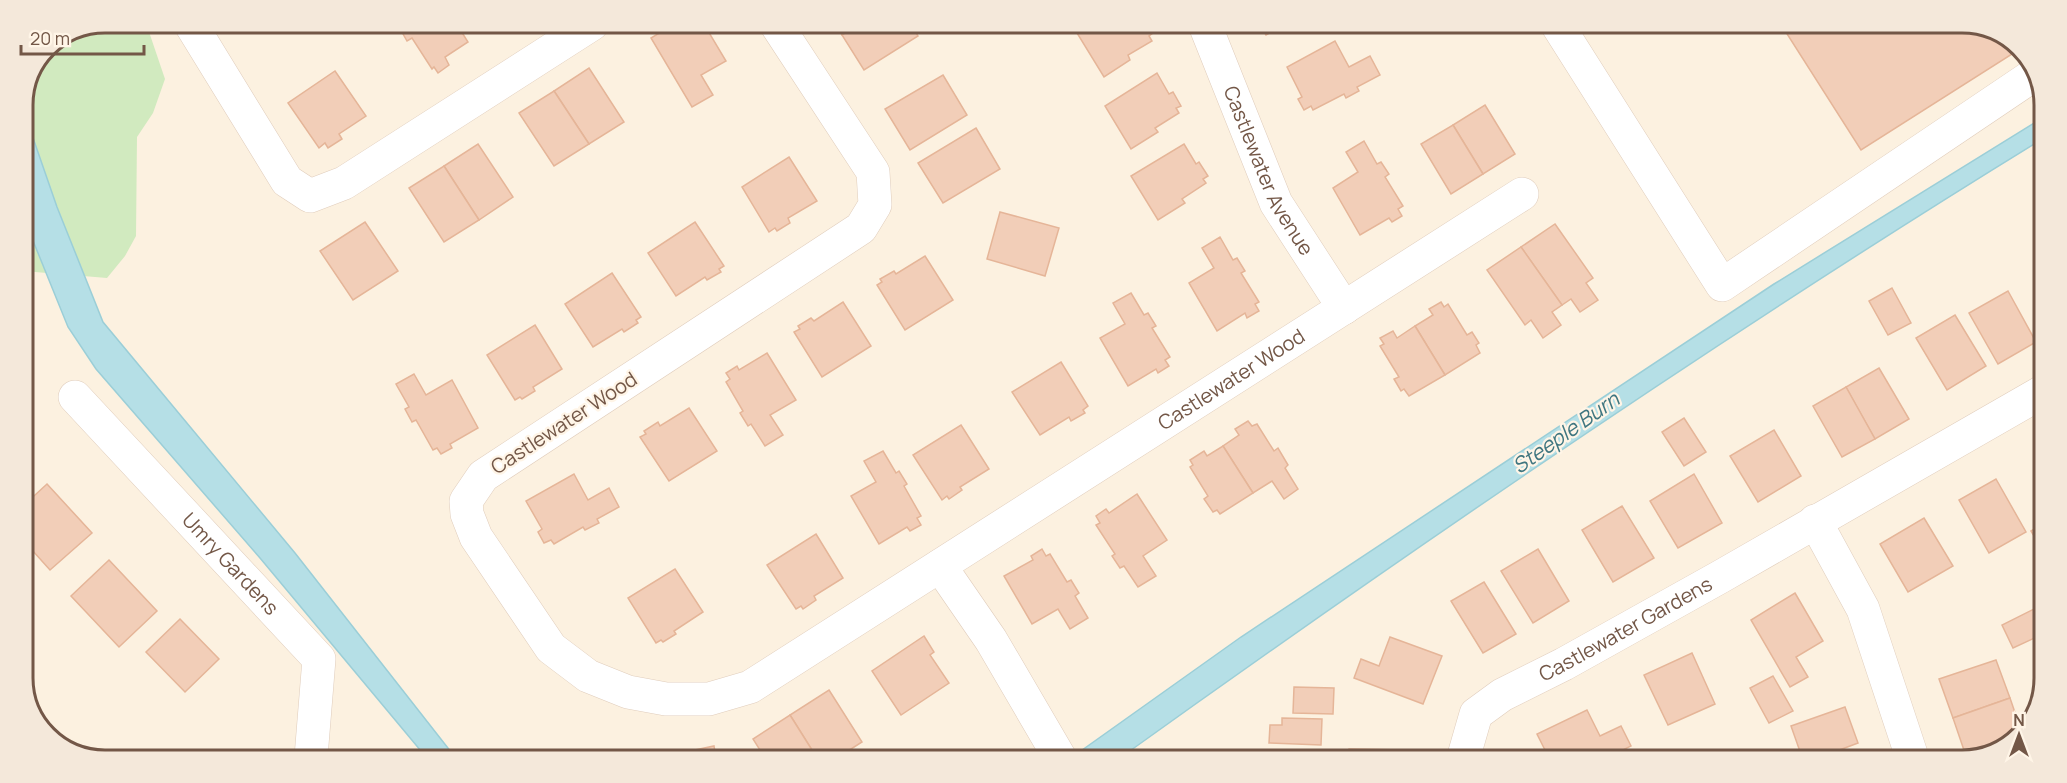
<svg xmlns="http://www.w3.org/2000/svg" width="2067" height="783" viewBox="0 0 2067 783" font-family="Manrope,sans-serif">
<rect width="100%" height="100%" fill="#fcf1e0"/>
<polygon fill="#d1eabf" points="105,23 146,23 165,79 153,113 137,137 136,236 125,256 107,278 23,271 23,100 47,46"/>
<g fill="#b5dfe6" stroke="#9bced7" stroke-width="1.5">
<polygon points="23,109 57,207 103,322 295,553 455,757 426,757 260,558 96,369 68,327 23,216"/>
<path d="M2044,117V138C1728,332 1421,542 1120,758H1071L1241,637L1774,284Z"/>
</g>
<g fill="#f2ceb8" stroke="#e5b598" stroke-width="1.5">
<polygon points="402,23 456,23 468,42 445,57 449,65 438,73 434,67 432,69 412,38 407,41 398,25"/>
<polygon points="674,24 708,24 711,29 708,31 726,61 701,75 713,95 692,107 651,38"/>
<polygon points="836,24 859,24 842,35"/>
<polygon points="859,24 911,24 918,36 864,70 842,35"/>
<polygon points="1091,25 1148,25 1153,33 1149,36 1152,41 1128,55 1130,60 1104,77 1077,33"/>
<polygon points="1260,25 1284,25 1266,35"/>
<polygon points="1782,26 1989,27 2020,49 1861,150"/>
<polygon points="1335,41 1349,67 1370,56 1380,75 1357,87 1359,91 1346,98 1344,94 1313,110 1311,106 1304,110 1298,99 1302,97 1287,67"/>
<polygon points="589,68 624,122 589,144 554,91"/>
<polygon points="335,71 366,116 339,134 342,139 328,148 325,143 319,148 288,103"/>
<polygon points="1157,73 1169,94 1173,92 1181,106 1176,108 1179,113 1155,128 1158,132 1131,149 1105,106"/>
<polygon points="943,75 967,115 910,150 885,109"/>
<polygon points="554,91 589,144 554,166 519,113"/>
<polygon points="1485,105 1515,154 1483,174 1453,125"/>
<polygon points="1453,125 1483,174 1451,194 1421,144"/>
<polygon points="976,128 1000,169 943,203 918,163"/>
<polygon points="1364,141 1377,164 1381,162 1389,174 1385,177 1403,206 1398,209 1402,216 1392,222 1389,218 1360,235 1333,188 1358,172 1346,152"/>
<polygon points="478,144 513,197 479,220 444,166"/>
<polygon points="1184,144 1196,164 1199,162 1208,176 1203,179 1206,183 1182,199 1185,203 1158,220 1131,176"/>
<polygon points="789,157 817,201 788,218 790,223 777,231 775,228 769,232 742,187"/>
<polygon points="444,166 479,220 444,242 409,188"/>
<polygon points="1000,212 1059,228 1045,276 987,259"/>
<polygon points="365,222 398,271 353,300 320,251"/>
<polygon points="695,222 724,266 719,269 721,272 707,280 705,277 676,296 648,253"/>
<polygon points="1555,224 1593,278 1586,283 1598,300 1580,312 1571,299 1562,305 1521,247"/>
<polygon points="1220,237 1233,260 1237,258 1245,271 1241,273 1259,302 1255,304 1259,311 1247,318 1245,313 1217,331 1189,283 1214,268 1202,248"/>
<polygon points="1521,247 1562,305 1552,312 1561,325 1543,338 1531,320 1525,325 1487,270"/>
<polygon points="925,256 953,300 905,330 877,285 882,282 880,279 894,271 896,274"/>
<polygon points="612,273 641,317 636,320 638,323 624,332 622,329 593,347 565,304"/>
<polygon points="1892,288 1911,323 1888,335 1869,301"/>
<polygon points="2008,291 2036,342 1998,364 1969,313"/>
<polygon points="1131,293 1144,315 1148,313 1156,326 1152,328 1170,357 1165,360 1169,366 1158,373 1156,369 1128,386 1100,338 1125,324 1113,303"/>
<polygon points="843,302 871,346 822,377 794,332 800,329 798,326 811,318 814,321"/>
<polygon points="1441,302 1444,307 1448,304 1467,335 1472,332 1479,343 1476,345 1480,353 1445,375 1415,326 1433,315 1429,309"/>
<polygon points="1955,315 1986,366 1947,390 1916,338"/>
<polygon points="535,325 562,369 533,387 535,391 522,399 520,397 515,400 487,355"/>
<polygon points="1415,326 1445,375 1409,396 1404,389 1401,391 1394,379 1399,377 1380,346 1384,344 1380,338 1393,331 1397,338"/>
<polygon points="767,353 796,400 770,415 783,435 765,446 751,424 748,426 740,413 743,411 726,382 730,379 726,373 737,366 739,370"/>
<polygon points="1061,362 1088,406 1083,410 1085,413 1071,421 1069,417 1040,435 1012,392"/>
<polygon points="1879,368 1909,419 1875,439 1846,387"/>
<polygon points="414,374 426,395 452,380 478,428 450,444 452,448 441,454 437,448 433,450 416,420 412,422 405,409 409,407 396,384"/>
<polygon points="1846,387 1875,439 1842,457 1813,406"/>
<polygon points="689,408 717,451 669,481 640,437 646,434 644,431 658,422 660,426"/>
<polygon points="1684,418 1706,452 1684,466 1662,432"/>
<polygon points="1248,421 1252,426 1257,424 1274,451 1278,448 1288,465 1285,468 1298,489 1284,499 1272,481 1253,493 1223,446 1239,435 1235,429"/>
<polygon points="961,425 989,469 960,487 962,490 949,499 947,496 942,500 913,455"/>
<polygon points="1774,430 1801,476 1758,502 1730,456"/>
<polygon points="1223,446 1253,493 1220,514 1217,510 1213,512 1204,499 1208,496 1190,467 1193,465 1190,460 1204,451 1207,456"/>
<polygon points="883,451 896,473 899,471 907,484 904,486 921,516 917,518 921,525 910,531 907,527 879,544 851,496 876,482 864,461"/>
<polygon points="574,474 588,500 609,488 619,507 597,519 599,523 585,530 583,527 554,544 551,540 544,543 538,532 542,529 526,501"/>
<polygon points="1694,474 1722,523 1678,548 1650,501"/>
<polygon points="1996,479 2026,532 1989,553 1959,500"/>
<polygon points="47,484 92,533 50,570 23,540 23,506"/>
<polygon points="1137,494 1167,540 1143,556 1156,576 1138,587 1124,566 1120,568 1112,556 1115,554 1096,525 1100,523 1096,516 1106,509 1109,513"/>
<polygon points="1622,506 1654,558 1613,582 1582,530"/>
<polygon points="1924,518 1953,566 1908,592 1880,544"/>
<polygon points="2041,525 2041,548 2031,531"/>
<polygon points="816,534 843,578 814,596 816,600 803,609 801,606 796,609 767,565"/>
<polygon points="1042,549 1046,556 1050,554 1067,582 1071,580 1079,593 1075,596 1088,618 1070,629 1058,609 1032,624 1004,576 1033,560 1031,556"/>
<polygon points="1538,549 1569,601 1533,623 1501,571"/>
<polygon points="109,560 157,611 119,647 71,596"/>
<polygon points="675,569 703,612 674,631 676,634 663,642 661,640 656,643 628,598"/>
<polygon points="1484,582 1516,634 1483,653 1451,601"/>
<polygon points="1795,593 1823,641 1796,657 1808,677 1790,687 1751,620"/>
<polygon points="2038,607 2041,613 2041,635 2013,648 2002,625"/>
<polygon points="180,619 219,659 185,692 146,652"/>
<polygon points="924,636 934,652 930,655 949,683 901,715 872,671"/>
<polygon points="1390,637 1442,656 1423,704 1354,678 1361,659 1379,666"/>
<polygon points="1692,653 1715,704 1668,725 1644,675"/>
<polygon points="1996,660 2010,698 1953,718 1939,679"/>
<polygon points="1773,676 1793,711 1769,723 1750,688"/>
<polygon points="1294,687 1334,688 1333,714 1293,713"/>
<polygon points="829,690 862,742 837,758 817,758 790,715"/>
<polygon points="2010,698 2021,730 2009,746 1967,759 1953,718"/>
<polygon points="1845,707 1858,743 1813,760 1803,760 1791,726"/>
<polygon points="1587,710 1600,736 1621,726 1631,746 1603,760 1550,760 1537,734"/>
<polygon points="790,715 817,758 765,758 753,739"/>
<polygon points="1282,718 1322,719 1321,745 1269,743 1270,725 1282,725"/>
<polygon points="714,746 716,758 662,757"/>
<polygon points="1349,749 1405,750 1405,759 1348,759"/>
</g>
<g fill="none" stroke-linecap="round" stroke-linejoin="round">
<defs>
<g id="minor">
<polyline points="190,23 287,181 310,196 344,183 592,24"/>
<path id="s1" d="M776,24L873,172L875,205L861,228L483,476L466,501L467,514L476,537L551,648L588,676L628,692L666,699H709L750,687L1522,194"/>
<path id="s2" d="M1205,25L1276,203L1344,308"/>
<polyline points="1558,26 1722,285 2035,74"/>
<path id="s3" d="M75,397L319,659L311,757"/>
<polyline points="1815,521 1863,609 1913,760"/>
<polyline points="940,566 991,640 1060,758"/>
<path id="s4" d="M1463,759L1476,714L1502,695L1564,664L1720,577L2042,392"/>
</g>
</defs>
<use href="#minor" stroke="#e0cdbc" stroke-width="34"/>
<use href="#minor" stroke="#fff" stroke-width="33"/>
</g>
<g text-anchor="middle" stroke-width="4.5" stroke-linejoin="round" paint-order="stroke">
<g font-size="20" fill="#735747" stroke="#fff5e7">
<text dy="7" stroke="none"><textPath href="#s2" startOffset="159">Castlewater Avenue</textPath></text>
<text dy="7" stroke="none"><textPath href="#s1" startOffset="1676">Castlewater Wood</textPath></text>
<text transform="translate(564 423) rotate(-33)" y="7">Castlewater Wood</text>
<text dy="7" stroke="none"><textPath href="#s3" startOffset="228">Umry Gardens</textPath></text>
<text dy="7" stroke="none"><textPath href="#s4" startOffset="219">Castlewater Gardens</textPath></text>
</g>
<g font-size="21" font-style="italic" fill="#3f7680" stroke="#fff5e7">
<text transform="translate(1566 433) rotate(-35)" y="7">Steeple Burn</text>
</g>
</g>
<path d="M0 0H2067V783H0ZM105 33H1962A72 72 0 0 1 2034 105V678A72 72 0 0 1 1962 750H105A72 72 0 0 1 33 678V105A72 72 0 0 1 105 33Z" fill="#f4e8da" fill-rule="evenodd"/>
<path fill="none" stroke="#735747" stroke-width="3" d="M105 33H1962A72 72 0 0 1 2034 105V678A72 72 0 0 1 1962 750H105A72 72 0 0 1 33 678V105A72 72 0 0 1 105 33Z"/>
<g transform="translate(2019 735)" stroke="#fff5e7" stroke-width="4.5" paint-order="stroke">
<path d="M0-4.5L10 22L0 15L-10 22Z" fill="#735747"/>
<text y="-9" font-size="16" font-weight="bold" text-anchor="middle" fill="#735747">N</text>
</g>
<path d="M21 45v9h123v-9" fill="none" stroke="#735747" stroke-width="3"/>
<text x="30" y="45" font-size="18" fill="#735747" stroke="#fff5e7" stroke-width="4.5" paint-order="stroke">20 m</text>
</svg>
